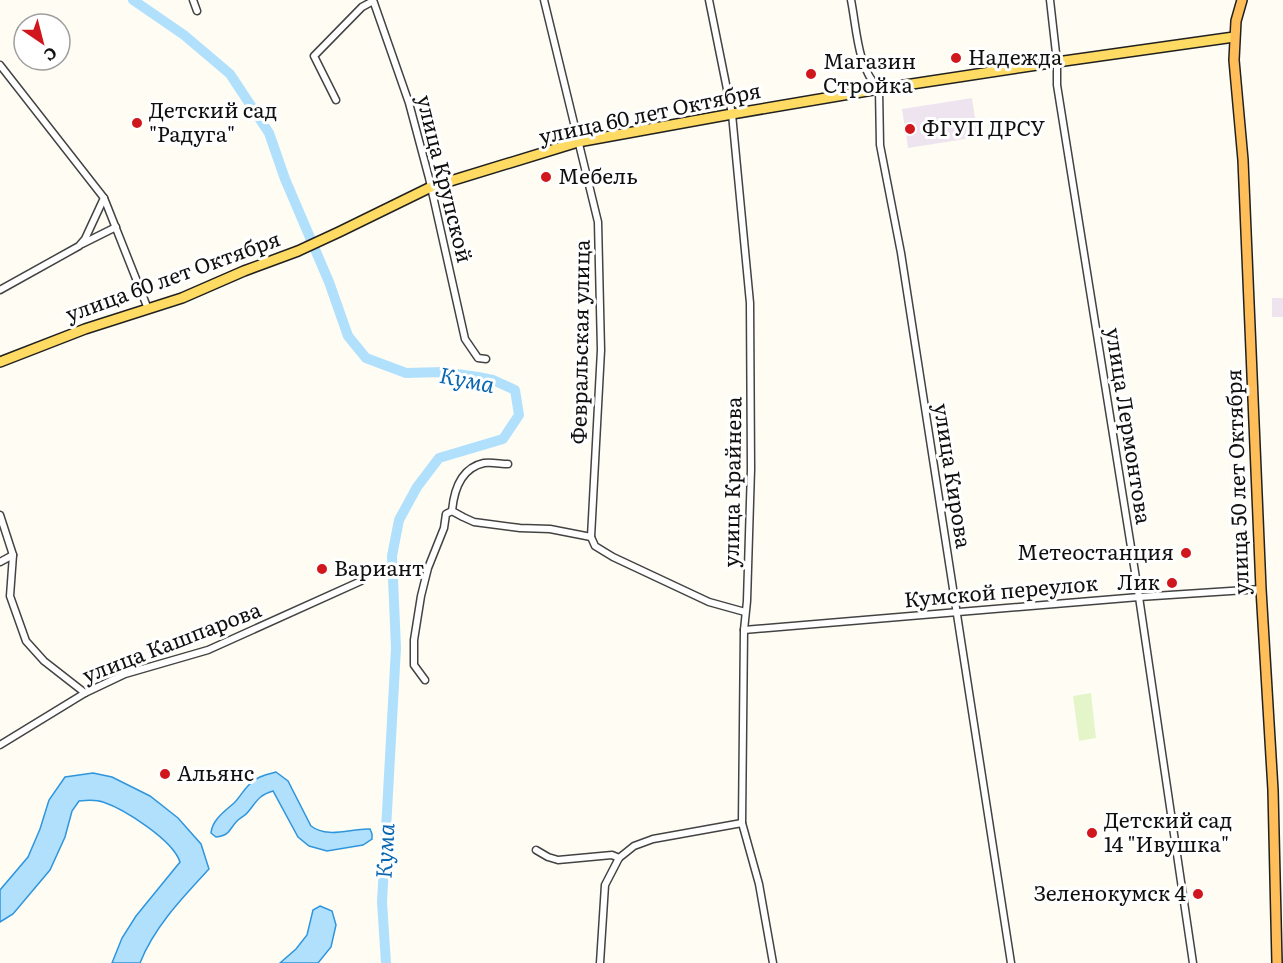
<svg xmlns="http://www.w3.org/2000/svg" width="1283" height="963" viewBox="0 0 1283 963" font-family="Literata,serif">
<rect width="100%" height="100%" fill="#fffdf3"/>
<g fill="#eee4ef">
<polygon points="972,98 978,137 908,148 902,109"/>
<rect x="1272" y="298" width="11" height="19"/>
</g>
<polygon fill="#e5f5ca" points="1091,693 1096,738 1079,741 1073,696"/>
<g fill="#b1e0fd" stroke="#2f95dc" stroke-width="1.5">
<path d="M276,772L288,781L311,826C328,839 351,828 370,829L372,834V839L363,845L327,851L309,846L298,837L273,791C259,795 257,801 248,812C245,816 241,817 237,821C229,829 231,835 216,837L211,833C212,820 225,811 234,803C243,794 245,785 258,778C263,775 270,774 276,772Z"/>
<path d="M93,773L112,777L150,796L178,818L201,844L209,869C183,897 154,927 140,963H112L122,938L136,916L180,862C173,840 124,809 103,802C95,799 87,800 79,801L72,811L65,837L50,870L13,914L0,922V890L28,857L40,829L49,800L65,777Z"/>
<polygon points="320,906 332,911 336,925 331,947 318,963 280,963 296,949 307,935 313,910"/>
</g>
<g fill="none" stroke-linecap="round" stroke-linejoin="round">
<polyline stroke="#b1e0fd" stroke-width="10" points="133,0 184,35 230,74 269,133 285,179 329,282 348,336 366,358 406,373 443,372 478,377 493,380 515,390 519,415 503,439 439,458 417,487 399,520 392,556 396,648 382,902 386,963"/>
<defs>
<g id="minor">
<polyline points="193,0 197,11"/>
<polyline points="373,0 409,103 429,178 465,339 478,358 486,359"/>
<polyline points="544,0 598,222 601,350 591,537 595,546 613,557 709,602 745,612"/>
<polyline points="709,0 732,114 750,303 751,469 747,601 744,630 742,823 759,884 773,963"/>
<path d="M851,0C857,30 857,67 879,89L880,145L901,253L1011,963"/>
<polyline points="1050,0 1057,62 1057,85 1139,597 1193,963"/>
<polyline points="0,65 104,198 148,309"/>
<polyline points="336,100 314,56 362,7 373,1"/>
<polyline points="82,244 116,227"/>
<polyline points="0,290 79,246 85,239 104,198"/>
<polyline points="452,511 463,517 474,522 520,528 550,529 591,537"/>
<polyline points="0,515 13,555 10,596 26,641 44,661 85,693"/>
<polyline points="0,562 13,555"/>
<polyline points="744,630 1139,597 1261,589"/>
<path d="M425,680L414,665V640L421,596L428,568L444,528L446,514L452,511C454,489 461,468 484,463C492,462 501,464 508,464"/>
<polyline points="0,745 85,693 125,674 208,650 361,581"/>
<polyline points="536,850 548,857 558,860 612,855 619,858"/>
<polyline points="600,963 605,885 619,858 634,846 653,839 742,823"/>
</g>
<polyline id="primary" points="0,362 85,329 182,298 244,271 298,251 339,232 431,187 578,142 732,114 879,89 1057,62 1234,37"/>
<polyline id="trunk" points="1242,0 1236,21 1234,60 1243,160 1261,589 1273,790 1277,963"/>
</defs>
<use href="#minor" stroke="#434343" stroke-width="9"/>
<use href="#primary" stroke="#212121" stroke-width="12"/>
<use href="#trunk" stroke="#212121" stroke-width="12"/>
<use href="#minor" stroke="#fff" stroke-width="6"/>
<use href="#primary" stroke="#ffdb63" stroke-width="9"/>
<use href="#trunk" stroke="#ffbe5a" stroke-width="9"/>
</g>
<g fill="#d1171e" stroke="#fff" stroke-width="2">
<circle cx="956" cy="58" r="6"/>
<circle cx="811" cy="74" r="6"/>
<circle cx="137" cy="123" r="6"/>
<circle cx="910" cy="129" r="6"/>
<circle cx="546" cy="177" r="6"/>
<circle cx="1186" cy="553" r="6"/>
<circle cx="322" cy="569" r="6"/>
<circle cx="1172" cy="583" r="6"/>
<circle cx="165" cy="774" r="6"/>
<circle cx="1092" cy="833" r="6"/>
<circle cx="1198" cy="894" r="6"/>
</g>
<g text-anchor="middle" stroke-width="6" stroke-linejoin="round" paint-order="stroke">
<g font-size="21" fill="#101010" stroke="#fff" text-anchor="start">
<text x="968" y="65">Надежда</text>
<text x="823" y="69">Магазин<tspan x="823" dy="24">Стройка</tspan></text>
<text x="149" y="118">Детский сад<tspan x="149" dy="24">"Радуга"</tspan></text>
<text x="922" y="136">ФГУП ДРСУ</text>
<text x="558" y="184">Мебель</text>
<text x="1174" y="560" text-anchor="end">Метеостанция</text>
<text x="334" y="576">Вариант</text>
<text x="1160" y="590" text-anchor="end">Лик</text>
<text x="177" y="781">Альянс</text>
<text x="1104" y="828">Детский сад<tspan x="1104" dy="24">14 "Ивушка"</tspan></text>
<text x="1186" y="901" text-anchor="end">Зеленокумск 4</text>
</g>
<g font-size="21" fill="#101010" stroke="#fff">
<text transform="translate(650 114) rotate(-12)" y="7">улица 60 лет Октября</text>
<text transform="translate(444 179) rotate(76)" y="7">улица Крупской</text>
<text transform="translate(173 277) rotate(-20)" y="7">улица 60 лет Октября</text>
<text transform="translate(581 342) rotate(-89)" y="7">Февральская улица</text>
<text transform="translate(1128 426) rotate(81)" y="7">улица Лермонтова</text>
<text transform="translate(952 476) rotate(81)" y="7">улица Кирова</text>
<text transform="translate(733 482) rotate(-89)" y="7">улица Крайнева</text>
<text transform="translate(1238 482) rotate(-92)" y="7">улица 50 лет Октября</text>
<text transform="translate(1001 592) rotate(-5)" y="7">Кумской переулок</text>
<text transform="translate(172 643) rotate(-21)" y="7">улица Кашпарова</text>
</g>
<g font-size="22" font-style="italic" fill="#0966b1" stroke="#fff">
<text transform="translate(467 380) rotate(11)" y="8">Кума</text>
<text transform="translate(385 851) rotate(-87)" y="8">Кума</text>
</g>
</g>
<g transform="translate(42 42) rotate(145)"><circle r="28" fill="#ffffff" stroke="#9f9f9f" stroke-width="1.5"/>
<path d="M0-4.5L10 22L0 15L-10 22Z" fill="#d1171e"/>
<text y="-9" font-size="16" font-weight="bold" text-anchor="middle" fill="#101010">С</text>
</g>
</svg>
